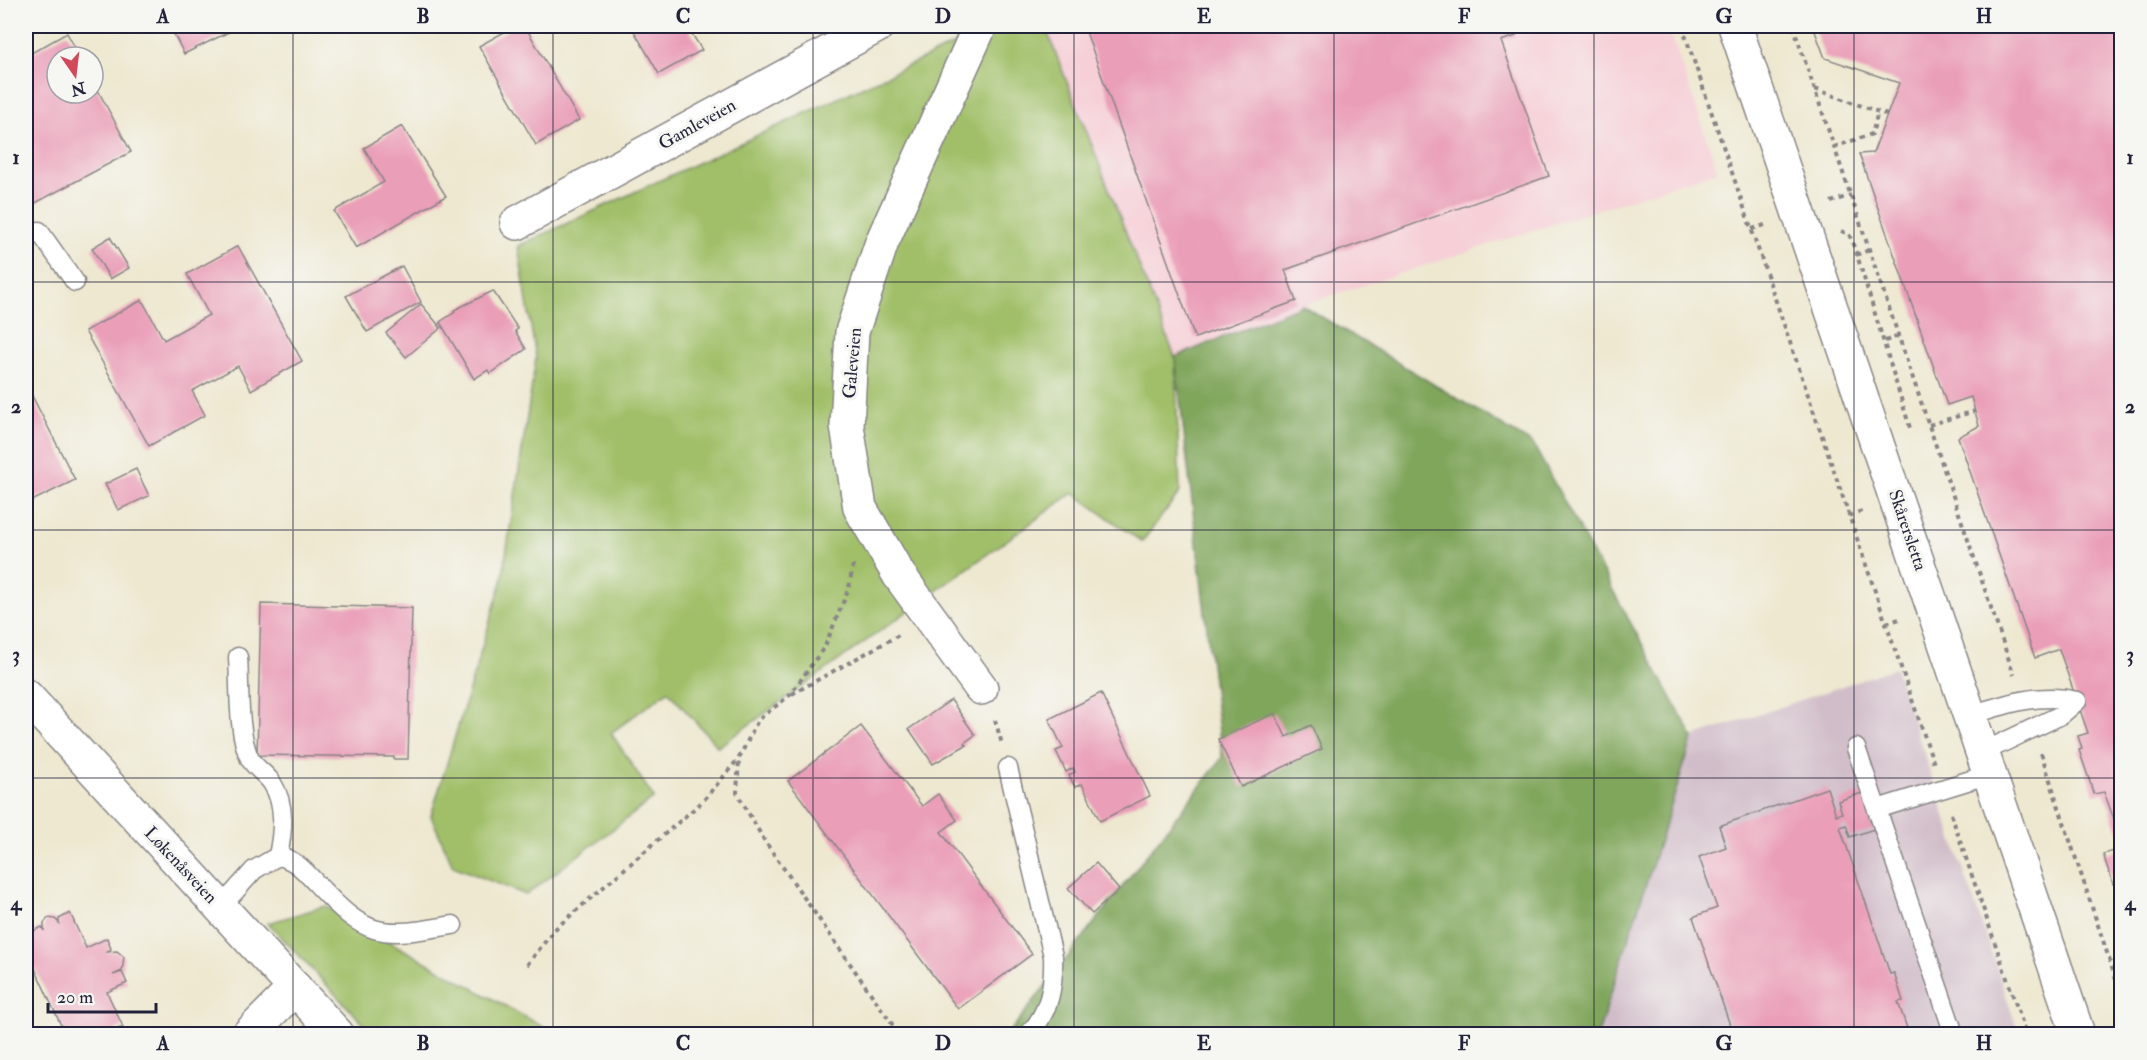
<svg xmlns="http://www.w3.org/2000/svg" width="2147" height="1060" viewBox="0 0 2147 1060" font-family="'IM FELL Double Pica',serif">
<rect width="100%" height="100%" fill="#f6f6f2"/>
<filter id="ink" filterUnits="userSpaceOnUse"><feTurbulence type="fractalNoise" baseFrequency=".0167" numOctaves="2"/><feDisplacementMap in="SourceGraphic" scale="12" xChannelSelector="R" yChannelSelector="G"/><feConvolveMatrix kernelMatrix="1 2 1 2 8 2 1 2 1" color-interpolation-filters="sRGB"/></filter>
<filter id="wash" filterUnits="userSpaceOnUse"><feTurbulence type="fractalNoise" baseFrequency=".008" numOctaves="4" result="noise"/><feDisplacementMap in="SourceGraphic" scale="24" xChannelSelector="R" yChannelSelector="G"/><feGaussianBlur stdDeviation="1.35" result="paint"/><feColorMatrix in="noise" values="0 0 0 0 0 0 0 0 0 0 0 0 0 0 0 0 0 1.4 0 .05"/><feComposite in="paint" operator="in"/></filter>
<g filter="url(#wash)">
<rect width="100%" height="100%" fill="#eee8d0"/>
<polygon fill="#f6cfd7" points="1045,26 1668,26 1718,171 1302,305 1175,357"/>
<polygon fill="#d1bdc9" points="1895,668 2019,1034 1598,1034 1693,737"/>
<g fill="#a0bf68" stroke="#617052" stroke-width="1.5">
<polygon points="994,26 1045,26 1175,357 1180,492 1142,542 1073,493 718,747 668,691 611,733 654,798 526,895 453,866 431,816 502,581 536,358 518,246"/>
<polygon points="325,906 556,1034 373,1034 268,923"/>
</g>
<polygon fill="#80a65c" stroke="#51644c" stroke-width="1.5" points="1302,305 1533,444 1693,737 1598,1034 1008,1034 1222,758 1175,357"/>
<g id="blocks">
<g fill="#ea9eb8">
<polygon points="170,26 241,26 184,54"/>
<polygon points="515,26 525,26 579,120 536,145 479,46"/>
<polygon points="631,26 687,26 702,50 659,74"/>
<polygon points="1084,26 1512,26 1516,36 1501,41 1549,176 1285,270 1296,301 1195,338"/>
<polygon points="1813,26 2122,26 2122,841 2104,792 2094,794 2079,750 2082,749 2078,736 2088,733 2059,649 2035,658 1958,437 1979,426 1971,397 1947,405 1859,154 1873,153 1899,83 1825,58"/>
<polygon points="67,33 80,57 57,57 57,93 93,93 93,81 131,152 26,208 26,56"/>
<polygon points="402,126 446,196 356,248 334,211 384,182 364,148"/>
<polygon points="110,237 129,268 110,279 92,248"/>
<polygon points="238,246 302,361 251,390 238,366 192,391 205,415 149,446 85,331 142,300 164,340 209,315 187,274"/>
<polygon points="402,266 421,302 367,332 346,296"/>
<polygon points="493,291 518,329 515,331 526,349 490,374 488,370 474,379 440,322 455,312 454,310"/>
<polygon points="421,304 441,328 406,357 386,333"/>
<polygon points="26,384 75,480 28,503 26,499"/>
<polygon points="136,469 149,496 118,510 105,484"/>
<polygon points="261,604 412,608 408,759 394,759 394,757 257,755"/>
<polygon points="1101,693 1150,796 1100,821 1082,784 1075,787 1069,775 1075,772 1073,768 1066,772 1056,751 1063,748 1049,719"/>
<polygon points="951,700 975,735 964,743 966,745 933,764 909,729"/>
<polygon points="1275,713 1286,737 1311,725 1322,749 1241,787 1218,739"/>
<polygon points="861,726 922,806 938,794 957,820 941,832 1032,954 958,1009 788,781"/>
<polygon points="1827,788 1836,815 1842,813 1838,801 1862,793 1874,829 1850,837 1846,825 1840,827 1890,974 1894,973 1903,1001 1898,1002 1909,1034 1733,1034 1693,917 1717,908 1699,857 1726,847 1719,826"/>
<polygon points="2122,849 2122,882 2113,884 2103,854"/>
<polygon points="1096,863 1119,890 1092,914 1068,888"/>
<polygon points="70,913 86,948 107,938 111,949 107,952 117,951 124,957 122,971 113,975 122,972 127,983 107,992 123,1027 115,1030 117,1034 65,1034 26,949 26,934 42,927 44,931 44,923 48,918 55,919 59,923 59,919"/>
</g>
</g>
</g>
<g filter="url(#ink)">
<use href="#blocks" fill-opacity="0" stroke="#888586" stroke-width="1.5"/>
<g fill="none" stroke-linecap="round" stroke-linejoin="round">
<defs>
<g id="service">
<polyline points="26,237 39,231 75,282"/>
<path d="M238,657C240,685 237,733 250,759C255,768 266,774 272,783C286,805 283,831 278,856"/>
<path d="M1971,715C2005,704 2041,692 2077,701"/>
<polyline points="1856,748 1954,1034"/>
<polyline points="1983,752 2061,715 2077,701"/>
<path d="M1008,768L1053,956C1054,986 1050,1011 1029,1034"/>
<polyline points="1877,809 1990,774"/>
<path d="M220,908L254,870L278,856C294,859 304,870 315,882C367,938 378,938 453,925"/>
</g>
<g id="minor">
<polyline points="980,26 882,242 852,332 847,426 860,508 899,575 981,688"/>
<polyline points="517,223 877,26"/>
<polyline points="249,1034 295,988"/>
</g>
<g id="tertiary">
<polyline points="1735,26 2078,1034"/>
<polyline points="26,696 337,1034"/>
</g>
</defs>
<use href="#service" stroke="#888586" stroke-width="21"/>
<use href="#minor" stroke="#888586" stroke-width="36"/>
<use href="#tertiary" stroke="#888586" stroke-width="36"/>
<g stroke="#888586" stroke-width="4" stroke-dasharray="4.5 4.5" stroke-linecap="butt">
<polyline points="1682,26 1934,764"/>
<polyline points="1793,26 2014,675"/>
<polyline points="1815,89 1887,115"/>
<polyline points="1834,147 1872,134 1878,112"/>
<polyline points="1831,202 1851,195"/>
<polyline points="1752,229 1768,224"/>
<polyline points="1841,231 1849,234 1857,255 1910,428"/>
<polyline points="1856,255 1869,250"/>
<polyline points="1885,341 1899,336"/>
<polyline points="1929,425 1975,411"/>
<polyline points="1849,516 1864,510"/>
<polyline points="853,565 849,588 825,646 790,695 758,720 739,758 737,793 764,840 899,1034"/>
<polyline points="1886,623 1900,619"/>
<polyline points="792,694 899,635"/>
<polyline points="995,720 1002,744"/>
<polyline points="2041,753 2122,998"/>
<polyline points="1951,814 2026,1034"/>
<polyline points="527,965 555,929 703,801 739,758"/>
</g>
<use href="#service" stroke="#fff" stroke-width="18"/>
<use href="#minor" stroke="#fff" stroke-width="33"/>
<use href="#tertiary" stroke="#fff" stroke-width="33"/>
</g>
</g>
<path fill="none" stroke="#22223b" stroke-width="1.5" stroke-opacity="0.55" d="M293,26V1034M553,26V1034M813,26V1034M1074,26V1034M1334,26V1034M1594,26V1034M1854,26V1034M26,282H2122M26,530H2122M26,778H2122"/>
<g text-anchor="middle" stroke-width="6" stroke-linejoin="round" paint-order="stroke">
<g font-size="18" fill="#22223b" stroke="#f6f6f2">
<text transform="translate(697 124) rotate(-29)" y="6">Gamleveien</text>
<text transform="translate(852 363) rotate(-85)" y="6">Galeveien</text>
<text transform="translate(1908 530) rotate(71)" y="6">Skårersletta</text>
<text transform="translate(181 865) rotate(47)" y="6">Løkenåsveien</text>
</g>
</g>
<rect width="2147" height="1060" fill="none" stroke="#f6f6f2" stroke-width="66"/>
<g transform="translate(75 75) rotate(166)"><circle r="28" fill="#f6f6f2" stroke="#a1a1a9" stroke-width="1.5"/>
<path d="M0-4.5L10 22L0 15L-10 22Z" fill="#d1495b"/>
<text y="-9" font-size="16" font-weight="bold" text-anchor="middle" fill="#22223b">N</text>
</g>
<path d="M48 1003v9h108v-9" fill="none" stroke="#22223b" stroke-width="3"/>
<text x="57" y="1003" font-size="18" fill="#22223b" stroke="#f6f6f2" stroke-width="4.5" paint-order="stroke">20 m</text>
<rect x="33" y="33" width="2081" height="994" fill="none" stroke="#22223b" stroke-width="2"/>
<g font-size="20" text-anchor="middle" font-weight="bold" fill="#22223b">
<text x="163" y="23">A</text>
<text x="423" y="23">B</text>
<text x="683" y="23">C</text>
<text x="943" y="23">D</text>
<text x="1204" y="23">E</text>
<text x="1464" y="23">F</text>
<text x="1724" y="23">G</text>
<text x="1984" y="23">H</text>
<text x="16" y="164">1</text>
<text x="2130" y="164">1</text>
<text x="16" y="413">2</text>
<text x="2130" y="413">2</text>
<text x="16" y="661">3</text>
<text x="2130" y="661">3</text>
<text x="16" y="910">4</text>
<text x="2130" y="910">4</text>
<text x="163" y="1050">A</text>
<text x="423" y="1050">B</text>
<text x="683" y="1050">C</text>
<text x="943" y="1050">D</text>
<text x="1204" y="1050">E</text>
<text x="1464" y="1050">F</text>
<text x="1724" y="1050">G</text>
<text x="1984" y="1050">H</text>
</g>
</svg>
